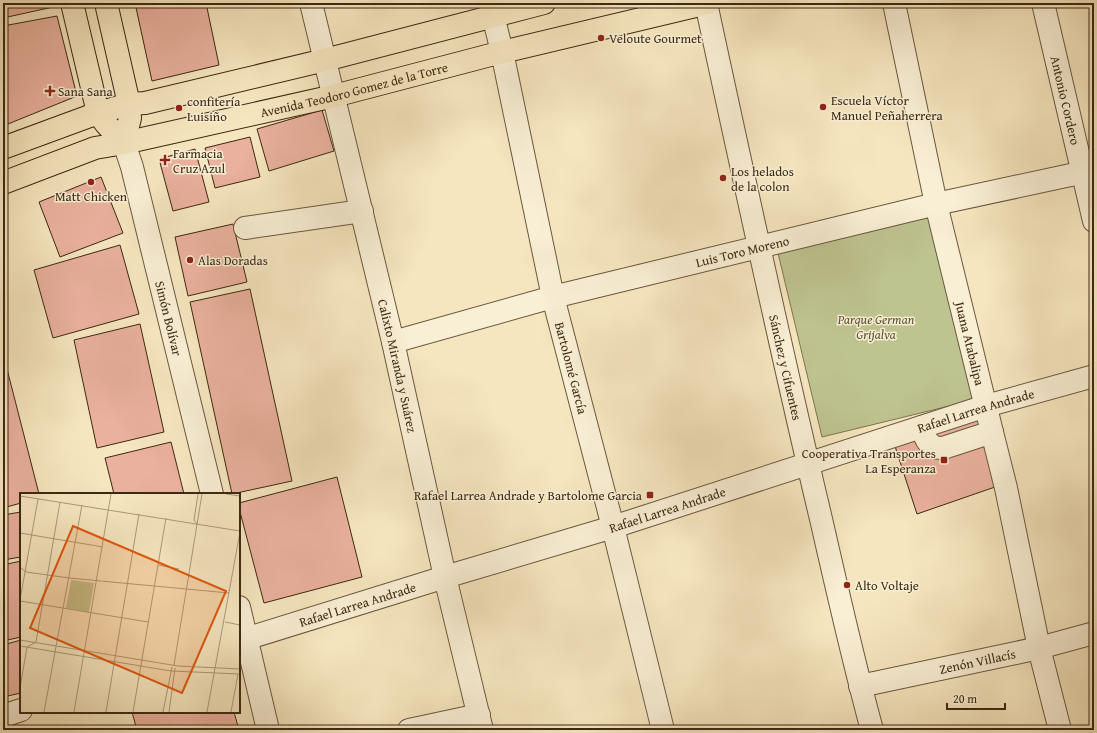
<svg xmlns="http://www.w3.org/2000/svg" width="1097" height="733" viewBox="0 0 1097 733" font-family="'Gentium Book Plus',serif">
<rect width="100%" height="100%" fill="#f6e6bf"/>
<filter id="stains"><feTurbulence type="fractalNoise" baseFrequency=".005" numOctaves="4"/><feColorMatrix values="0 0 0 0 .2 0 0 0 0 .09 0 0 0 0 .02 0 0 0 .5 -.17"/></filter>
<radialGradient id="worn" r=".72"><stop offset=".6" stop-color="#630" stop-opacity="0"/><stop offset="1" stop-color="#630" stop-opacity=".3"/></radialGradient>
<polygon fill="#bec490" stroke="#7c7652" points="930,216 974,400 822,437 778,253"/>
<g fill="#eab19e" stroke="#3b2813">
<polygon points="3,3 52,3 53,7 3,18"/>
<polygon points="135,3 206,3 219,65 152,81"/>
<polygon points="57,16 77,96 3,126 3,26"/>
<polygon points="322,110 334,151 269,171 257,129"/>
<polygon points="250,137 260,177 215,188 205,148"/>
<polygon points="195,149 209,202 173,211 159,159"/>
<polygon points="101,177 123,233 60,257 39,202"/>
<polygon points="233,224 247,282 188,296 175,237"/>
<polygon points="120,245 139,314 53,338 34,270"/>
<polygon points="250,289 292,481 232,494 190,302"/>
<polygon points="140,324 164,432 97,448 74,340"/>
<polygon points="7,369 39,494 21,494 21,503 3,508 3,370"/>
<polygon points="977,413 995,487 917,514 893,440"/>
<polygon points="171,442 184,494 114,494 105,458"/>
<polygon points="337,477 362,577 264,603 239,508 239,503"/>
<polygon points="21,512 21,557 3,560 3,515"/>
<polygon points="21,561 21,637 3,641 3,565"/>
<polygon points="21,640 21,693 3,697 3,645"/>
<polygon points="132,712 234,712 239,730 137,730"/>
</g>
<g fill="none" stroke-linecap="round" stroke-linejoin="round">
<defs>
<g id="minor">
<path id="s1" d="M311,3L393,342L445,577L482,730"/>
<path id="s2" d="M490,3L502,52L553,297L613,527L663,730"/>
<path id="s3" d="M706,3C743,175 780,347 821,519C837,589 853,660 872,730"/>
<path id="s4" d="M894,3L936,204L992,432L1006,488L1039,648L1060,730"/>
<path id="s5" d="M1043,3L1094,221"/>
<path id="s6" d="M124,143L132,167L212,494"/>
<polyline points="245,228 362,211"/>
<path id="s7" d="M393,342L553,297L936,204L1094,170"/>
<path d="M922,427C925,439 929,449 943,448L992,432"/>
<polyline points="239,607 268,730"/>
<path id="s8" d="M239,641L445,577L613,527L986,406L1094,376"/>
<path id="s9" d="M860,686L1039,648L1094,633"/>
<polyline points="3,716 21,710"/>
<polyline points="409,730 479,715"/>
</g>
<g id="major">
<polyline points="72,3 98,113 106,124 124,143"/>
<polyline points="106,3 129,104 130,118 124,143"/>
<polyline points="3,148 98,113 129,104 145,103 325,60 544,3"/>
<path id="s10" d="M3,183L95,148L124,143L334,96L502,52L708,3"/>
</g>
</defs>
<use href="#minor" stroke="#6a583e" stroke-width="24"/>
<use href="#major" stroke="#3b2813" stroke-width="24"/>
<use href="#minor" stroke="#f9efd5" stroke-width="22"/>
<use href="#major" stroke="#f6e6bf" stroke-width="22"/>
</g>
<g fill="#8f2418" stroke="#f9efd5" stroke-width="1.5">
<circle cx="601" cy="38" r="4"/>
<path d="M48 85h4v4h4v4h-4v4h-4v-4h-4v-4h4z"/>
<circle cx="823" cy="107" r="4"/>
<circle cx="179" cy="108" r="4"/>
<path d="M163 154h4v4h4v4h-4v4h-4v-4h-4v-4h4z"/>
<circle cx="723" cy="178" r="4"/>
<circle cx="91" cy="182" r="4"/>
<circle cx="190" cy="260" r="4"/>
<rect x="940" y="456" width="8" height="8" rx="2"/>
<rect x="646" y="491" width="8" height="8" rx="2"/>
<circle cx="847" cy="585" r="4"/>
</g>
<g text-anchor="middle" stroke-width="3" stroke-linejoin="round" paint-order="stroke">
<g font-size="13" fill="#3b2813" stroke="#f9efd5" text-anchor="start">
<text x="609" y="43">Veloute Gourmet</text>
<text x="58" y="96">Sana Sana</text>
<text x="831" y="105">Escuela Víctor<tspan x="831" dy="15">Manuel Peñaherrera</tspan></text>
<text x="187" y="106">confitería<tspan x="187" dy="15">Luisiño</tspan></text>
<text x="173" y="158">Farmacia<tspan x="173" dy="15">Cruz Azul</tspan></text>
<text x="731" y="176">Los helados<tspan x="731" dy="15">de la colon</tspan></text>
<text x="91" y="201" text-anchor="middle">Matt Chicken</text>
<text x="198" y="265">Alas Doradas</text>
<text x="936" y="458" text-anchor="end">Cooperativa Transportes<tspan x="936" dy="15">La Esperanza</tspan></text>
<text x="642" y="500" text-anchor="end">Rafael Larrea Andrade y Bartolome Garcia</text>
<text x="855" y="590">Alto Voltaje</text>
</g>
<g font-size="13" fill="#3b2813" stroke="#f9efd5">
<text dy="5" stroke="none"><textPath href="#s10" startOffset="364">Avenida Teodoro Gomez de la Torre</textPath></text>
<text dy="5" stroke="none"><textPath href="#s5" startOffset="100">Antonio Cordero</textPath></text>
<text dy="5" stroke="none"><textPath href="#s7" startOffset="361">Luis Toro Moreno</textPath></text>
<text dy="5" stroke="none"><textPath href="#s6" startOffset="181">Simón Bolívar</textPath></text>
<text dy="5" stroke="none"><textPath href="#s4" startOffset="349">Juana Atabalipa</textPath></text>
<text dy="5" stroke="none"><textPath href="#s1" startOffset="373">Calixto Miranda y Suárez</textPath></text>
<text dy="5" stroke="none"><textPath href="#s3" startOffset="373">Sánchez y Cifuentes</textPath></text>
<text dy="5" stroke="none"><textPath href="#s2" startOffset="374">Bartolomé García</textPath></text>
<text dy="5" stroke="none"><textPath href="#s8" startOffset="772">Rafael Larrea Andrade</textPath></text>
<text dy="5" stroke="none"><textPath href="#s8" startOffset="448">Rafael Larrea Andrade</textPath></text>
<text dy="5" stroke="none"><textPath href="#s8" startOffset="124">Rafael Larrea Andrade</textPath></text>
<text dy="5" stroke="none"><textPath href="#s9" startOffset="120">Zenón Villacís</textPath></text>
</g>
<g font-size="13" font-style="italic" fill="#5c4f32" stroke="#f9efd5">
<text x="876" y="324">Parque German<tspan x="876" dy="15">Grijalva</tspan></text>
</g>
</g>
<g transform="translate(20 493)">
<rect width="220" height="220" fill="#f6e6bf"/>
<path d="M51,87L74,90L69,119L46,115Z" fill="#bec490"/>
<path fill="none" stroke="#ab9a7a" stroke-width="1" d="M206,1L220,3M0,3L220,38M177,31L174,27L178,1M0,40L83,54M138,72L159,76M0,74L6,79L49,85L209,100M0,107L18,6M0,108L128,129M205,129L220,132M0,147L158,173L220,176M0,153L151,178L220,181M154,172L182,1M0,195L7,154L16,149L40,9M24,219L62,12M54,219L91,1M86,219L119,21M113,219L146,25M143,219L152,174M149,219L155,175M187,219L220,39M211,219L218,181"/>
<path fill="#df570c" fill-opacity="0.15" stroke="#df570c" stroke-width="2" d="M53,33L206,98L162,200L10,135Z"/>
<rect width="220" height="220" fill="none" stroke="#3b2813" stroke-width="2"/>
</g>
<rect width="1097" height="733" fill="none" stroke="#f6e6bf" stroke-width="16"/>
<rect x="4" y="4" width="1089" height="725" fill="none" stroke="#3b2813" stroke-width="2"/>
<rect x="8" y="8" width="1081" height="717" fill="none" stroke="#3b2813"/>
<path d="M947 703v6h58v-6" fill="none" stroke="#3b2813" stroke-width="2"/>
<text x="953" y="703" font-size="12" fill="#3b2813" stroke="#f9efd5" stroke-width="3" paint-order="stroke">20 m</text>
<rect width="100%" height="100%" filter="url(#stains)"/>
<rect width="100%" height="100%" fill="url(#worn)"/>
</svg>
